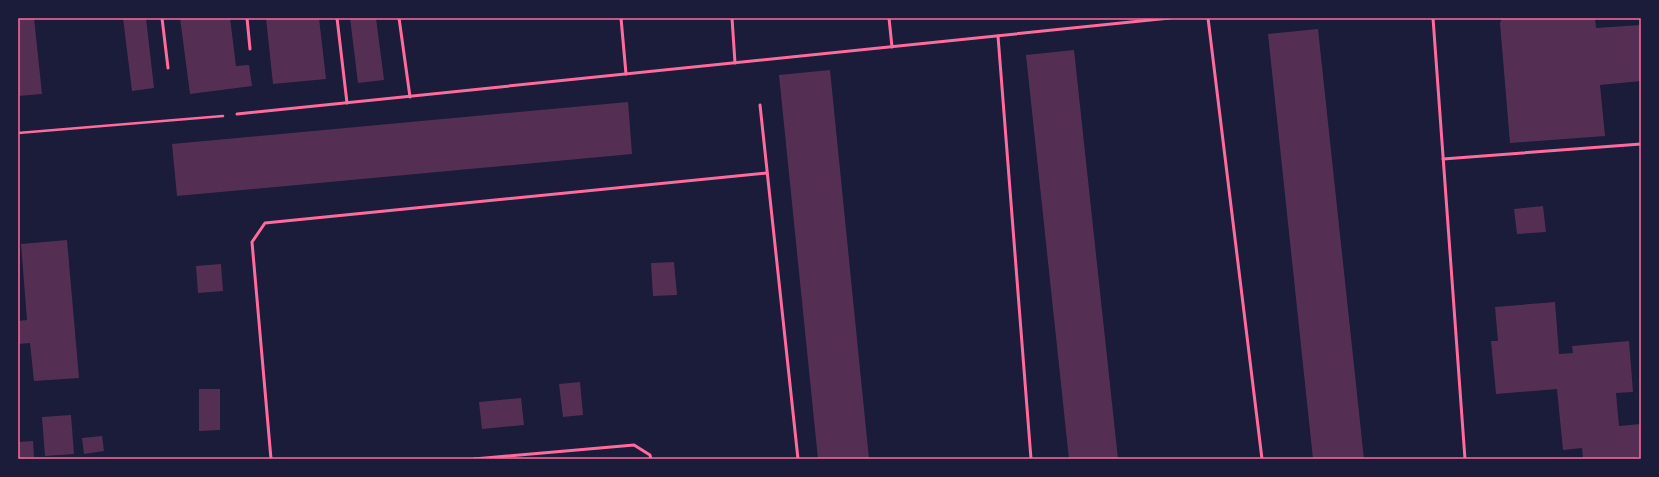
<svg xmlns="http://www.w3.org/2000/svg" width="1659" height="477" viewBox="0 0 1659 477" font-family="Overpass,sans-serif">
<rect width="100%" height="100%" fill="#1b1b3a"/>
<g fill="#542f53">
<polygon points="18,18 34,18 42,94 18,96"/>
<polygon points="123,18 146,18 154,88 132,91"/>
<polygon points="180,18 230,18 236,66 249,65 252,86 190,94"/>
<polygon points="266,18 319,18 326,79 273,84"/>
<polygon points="350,18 376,18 384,80 358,83"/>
<polygon points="1502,18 1595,18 1596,28 1641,25 1641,81 1600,85 1605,136 1510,143 1500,23"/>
<polygon points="1318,29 1364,459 1313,459 1268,34"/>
<polygon points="1074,50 1118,459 1069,459 1026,55"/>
<polygon points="830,70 869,459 818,459 779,75"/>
<polygon points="628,102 632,154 177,196 172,144"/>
<polygon points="1543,206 1546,232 1517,234 1514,209"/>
<polygon points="67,240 79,378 34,381 30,343 18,344 18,321 27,320 21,244"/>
<polygon points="674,262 677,295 653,296 651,263"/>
<polygon points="221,264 223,291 198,293 196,266"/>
<polygon points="1555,302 1559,354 1573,353 1572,346 1629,341 1633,392 1616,393 1619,426 1641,424 1641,457 1636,457 1636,459 1583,459 1582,448 1563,450 1557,389 1496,394 1491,341 1498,341 1495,307"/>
<polygon points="580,382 583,415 563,417 559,384"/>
<polygon points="199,389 220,389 220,430 199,431"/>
<polygon points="521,398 524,425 482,429 479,402"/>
<polygon points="71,415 74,454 45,456 42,417"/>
<polygon points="102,436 104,451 84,454 82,438"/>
<polygon points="33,441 34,457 18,458 18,442"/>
</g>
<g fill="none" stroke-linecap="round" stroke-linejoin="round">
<polyline stroke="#ff6b9d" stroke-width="2.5" points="18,133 223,116"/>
<g stroke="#ff6b9d" stroke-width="3">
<polyline points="162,18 168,68"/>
<polyline points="247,18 250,49"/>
<polyline points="337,18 347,103"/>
<polyline points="399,18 410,97"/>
<polyline points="621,18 626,74"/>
<polyline points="732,18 735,63"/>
<polyline points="889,18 892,47"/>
<polyline points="1208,18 1262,459"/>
<polyline points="1433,18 1465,459"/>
<polyline points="998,36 1031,459"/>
<polyline points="760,105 798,459"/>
<polyline points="237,114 1170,18"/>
<polyline points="1443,159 1641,144"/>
<polyline points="271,459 252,242 265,223 767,173"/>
<polyline points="474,459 634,445 650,455 651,459"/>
</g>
</g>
<rect width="1659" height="477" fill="none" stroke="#1b1b3a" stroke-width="38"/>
<rect x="19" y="19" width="1621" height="439" fill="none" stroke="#ff6b9d" stroke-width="1.5"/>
</svg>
